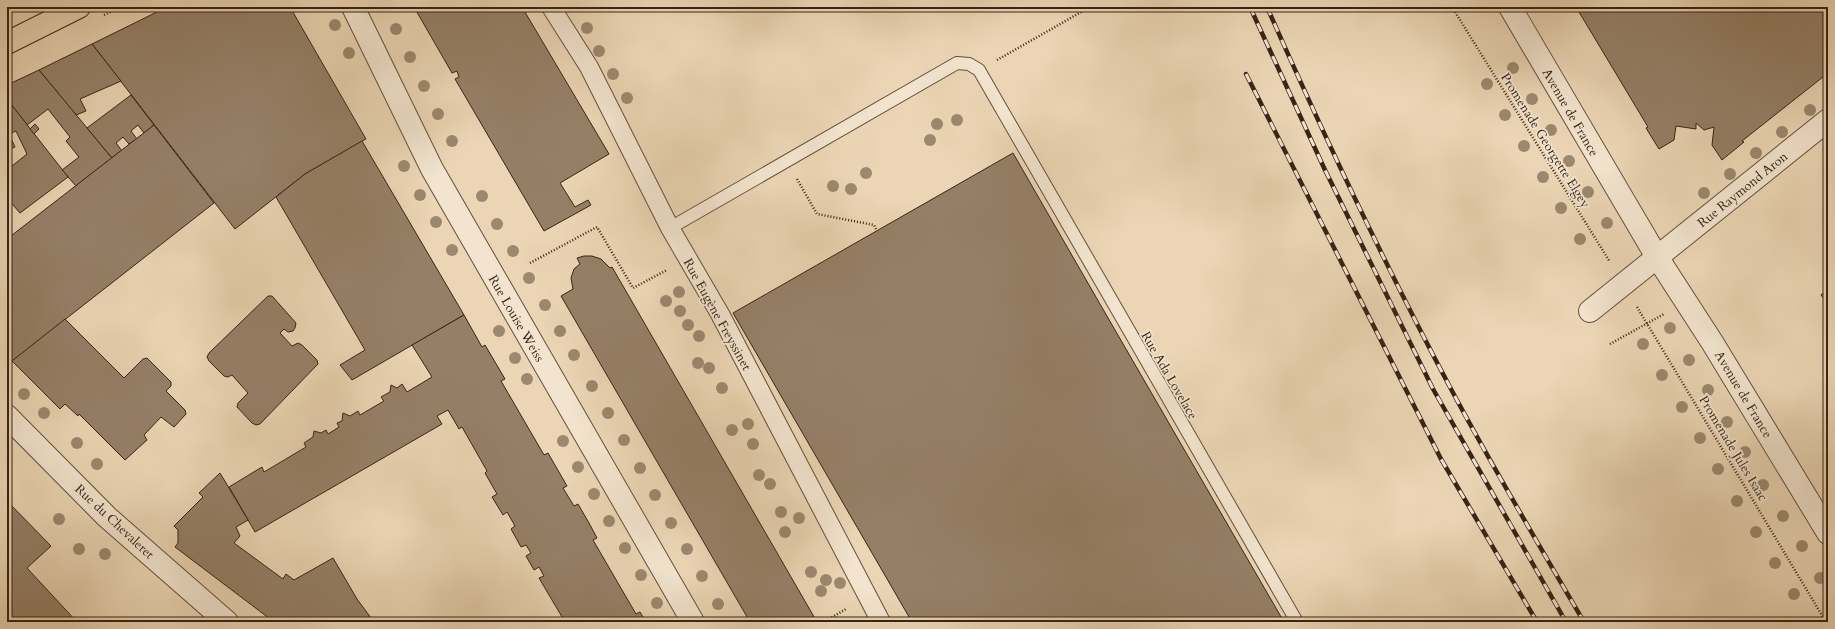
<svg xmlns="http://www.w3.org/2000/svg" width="1835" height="629" viewBox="0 0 1835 629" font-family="Cardo,serif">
<rect width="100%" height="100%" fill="#ebd5b4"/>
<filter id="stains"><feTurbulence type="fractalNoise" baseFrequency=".005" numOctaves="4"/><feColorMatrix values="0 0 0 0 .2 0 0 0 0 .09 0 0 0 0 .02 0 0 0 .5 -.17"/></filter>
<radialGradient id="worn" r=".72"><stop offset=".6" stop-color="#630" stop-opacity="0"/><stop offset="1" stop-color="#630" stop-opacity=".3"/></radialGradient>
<g fill="#958067" stroke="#372414">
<polygon points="290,7 366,139 305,174 235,229 92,44 167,7"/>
<polygon points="414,7 522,7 609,154 560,183 575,207 588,200 591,205 544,231 455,79 459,77 457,71 452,73"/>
<polygon points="1576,7 1828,7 1828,73 1742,141 1744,142 1722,160 1712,145 1714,127 1704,130 1696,123 1696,129 1676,126 1674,140 1659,149 1646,128 1648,127"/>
<polygon points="92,44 121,81 80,99 86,111 76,115 39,70"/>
<polygon points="39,70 112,158 76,186 62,170 79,157 66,141 70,137 48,109 27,125 7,99 7,85"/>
<polygon points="131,95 154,125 144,133 138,125 131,131 137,139 129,144 123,137 116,143 122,151 112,158 87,128"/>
<polygon points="7,99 68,177 20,213 7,198 7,170 27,154 16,131 9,134 15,147 7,150"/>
<polygon points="35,124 39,129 34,134 30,129"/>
<polygon points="154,125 214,203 12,361 7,357 7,239"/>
<polygon points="362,141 464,315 352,380 340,365 365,350 276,197 305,174"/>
<polygon points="1013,153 1104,311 1284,622 912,622 733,313"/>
<polygon points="584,256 592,256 601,259 610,268 612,267 817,622 750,622 561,296 573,289 571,278 574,269 580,264 577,258"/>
<polygon points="1828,289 1828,304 1821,295"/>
<polygon points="268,296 272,296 296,323 295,328 293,331 288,332 284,329 280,333 292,346 298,343 302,345 317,360 318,364 260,424 256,425 252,423 237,407 238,403 248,393 232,375 228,377 224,376 209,361 207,357 209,353"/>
<polygon points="464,315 482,347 485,345 505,379 501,381 544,455 548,453 567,486 563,488 574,506 578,504 589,523 597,538 593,540 636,614 640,612 646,622 565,622 539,578 544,576 539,567 534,570 526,556 531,553 526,545 521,547 511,529 515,526 507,512 503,515 492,497 497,494 485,473 487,471 462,427 459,429 448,410 437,416 442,424 255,532 229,487 262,467 264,472 306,447 304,443 313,437 314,431 321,433 326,430 328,434 339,427 337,423 342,421 343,413 350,416 358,411 360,415 384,401 381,397 390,392 391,385 397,388 402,384 407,392 432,377 412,345"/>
<polygon points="65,319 124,378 143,359 147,358 171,382 171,386 166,391 185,410 186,414 174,427 161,417 144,435 147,440 125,460 79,414 78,416 65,404 60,409 12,361"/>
<polygon points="220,473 248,520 236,527 240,536 234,543 283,579 286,574 294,580 333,558 357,599 374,622 274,622 175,547 178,543 178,530 174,526 203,497 199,493"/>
<polygon points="7,501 51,546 27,568 77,622 7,622"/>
</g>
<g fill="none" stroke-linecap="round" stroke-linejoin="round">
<defs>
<polyline id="service" points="670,228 957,63 969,64 979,70 1297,622"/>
<polyline id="pedestrian" points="551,7 589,67 670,228 720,314 881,622"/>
<g id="minor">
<polyline points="353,7 432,169 693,622"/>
<polyline points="1590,311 1828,120"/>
<polyline points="7,416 107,517 227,622"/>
</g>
<polyline id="tertiary" points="1510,7 1657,257 1712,342 1828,533"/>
<polyline id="primary" points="7,43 79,7"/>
</defs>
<use href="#service" stroke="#64503c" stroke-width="14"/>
<use href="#pedestrian" stroke="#64503c" stroke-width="20"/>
<use href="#minor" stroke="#64503c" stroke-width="24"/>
<use href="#tertiary" stroke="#64503c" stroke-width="24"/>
<use href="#primary" stroke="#372414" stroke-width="24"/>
<g stroke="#372414" stroke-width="2.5" stroke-dasharray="1 2" stroke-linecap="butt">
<polyline points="1452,7 1610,262"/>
<polyline points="104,15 121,7"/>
<polyline points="997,60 1090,7"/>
<polyline points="797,179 817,214 874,225 877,231"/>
<polyline points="530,263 597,227 633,288 667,270"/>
<polyline points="1637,307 1826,622"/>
<polyline points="1610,344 1664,314"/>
<polyline points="824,622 846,609"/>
</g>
<use href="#service" stroke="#f2e4ce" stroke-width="12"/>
<use href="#pedestrian" stroke="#f2e4ce" stroke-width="18"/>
<use href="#minor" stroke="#f2e4ce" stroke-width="22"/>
<use href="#tertiary" stroke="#f2e4ce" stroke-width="22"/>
<use href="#primary" stroke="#ebd5b4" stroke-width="22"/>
<defs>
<g id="rail">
<polyline points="1250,7 1325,170 1433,389 1566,622"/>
<path d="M1267,7C1324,136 1385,265 1451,389C1493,468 1539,545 1584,622"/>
<polyline points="1246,74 1441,459 1537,622"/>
</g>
</defs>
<use href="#rail" stroke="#372414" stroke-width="4.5"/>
<use href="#rail" stroke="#f2e4ce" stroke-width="3" stroke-dasharray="9" stroke-linecap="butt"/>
</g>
<g fill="#9c886e">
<circle cx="335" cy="25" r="6"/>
<circle cx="587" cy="28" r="6"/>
<circle cx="396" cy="29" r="6"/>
<circle cx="599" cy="51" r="6"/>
<circle cx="349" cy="53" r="6"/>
<circle cx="410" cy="57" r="6"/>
<circle cx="1513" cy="68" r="6"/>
<circle cx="613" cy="74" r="6"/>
<circle cx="1487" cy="84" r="6"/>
<circle cx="424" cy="86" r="6"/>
<circle cx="627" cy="98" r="6"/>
<circle cx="1532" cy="99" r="6"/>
<circle cx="1810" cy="110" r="6"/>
<circle cx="438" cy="114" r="6"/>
<circle cx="1505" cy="115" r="6"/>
<circle cx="957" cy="120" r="6"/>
<circle cx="937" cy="124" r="6"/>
<circle cx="1551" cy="130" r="6"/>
<circle cx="1782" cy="132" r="6"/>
<circle cx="930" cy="140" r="6"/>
<circle cx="452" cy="141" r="6"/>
<circle cx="1524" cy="146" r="6"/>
<circle cx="1756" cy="153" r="6"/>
<circle cx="1569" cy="161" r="6"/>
<circle cx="404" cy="166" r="6"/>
<circle cx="866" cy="173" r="6"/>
<circle cx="1730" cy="174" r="6"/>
<circle cx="1543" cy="177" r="6"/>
<circle cx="833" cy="186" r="6"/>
<circle cx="851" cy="189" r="6"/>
<circle cx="1588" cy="192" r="6"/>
<circle cx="1704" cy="193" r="6"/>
<circle cx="420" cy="195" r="6"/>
<circle cx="482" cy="196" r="6"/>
<circle cx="1561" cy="208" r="6"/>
<circle cx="436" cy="222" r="6"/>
<circle cx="1607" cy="223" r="6"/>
<circle cx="497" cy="224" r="6"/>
<circle cx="1580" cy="239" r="6"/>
<circle cx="452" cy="250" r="6"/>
<circle cx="513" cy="251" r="6"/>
<circle cx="529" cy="278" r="6"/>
<circle cx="679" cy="292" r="6"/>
<circle cx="666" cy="301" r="6"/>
<circle cx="545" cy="305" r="6"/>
<circle cx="680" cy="311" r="6"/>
<circle cx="688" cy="325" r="6"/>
<circle cx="1670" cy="328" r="6"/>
<circle cx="499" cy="331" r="6"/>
<circle cx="560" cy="331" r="6"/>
<circle cx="699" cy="336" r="6"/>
<circle cx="1643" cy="344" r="6"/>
<circle cx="574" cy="355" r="6"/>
<circle cx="515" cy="358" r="6"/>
<circle cx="1689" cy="360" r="6"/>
<circle cx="698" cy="363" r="6"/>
<circle cx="709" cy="368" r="6"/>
<circle cx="1662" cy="375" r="6"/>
<circle cx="527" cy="379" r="6"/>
<circle cx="592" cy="386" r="6"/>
<circle cx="722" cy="388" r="6"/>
<circle cx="1708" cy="390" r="6"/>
<circle cx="24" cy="394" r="6"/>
<circle cx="1682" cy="407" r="6"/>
<circle cx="44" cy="413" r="6"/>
<circle cx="608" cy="413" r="6"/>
<circle cx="1727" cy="422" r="6"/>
<circle cx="748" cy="424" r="6"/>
<circle cx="732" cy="430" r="6"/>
<circle cx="1700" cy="438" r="6"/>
<circle cx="624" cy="440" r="6"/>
<circle cx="563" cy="441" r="6"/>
<circle cx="77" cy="443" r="6"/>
<circle cx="753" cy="444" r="6"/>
<circle cx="1745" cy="452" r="6"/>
<circle cx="97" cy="464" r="6"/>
<circle cx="578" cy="467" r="6"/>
<circle cx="640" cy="468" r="6"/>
<circle cx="1718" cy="469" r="6"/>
<circle cx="759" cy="475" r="6"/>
<circle cx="770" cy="484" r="6"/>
<circle cx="1763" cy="485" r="6"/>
<circle cx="594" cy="494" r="6"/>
<circle cx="655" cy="495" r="6"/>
<circle cx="1737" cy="501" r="6"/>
<circle cx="781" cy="512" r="6"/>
<circle cx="1783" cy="516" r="6"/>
<circle cx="799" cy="518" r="6"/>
<circle cx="59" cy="519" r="6"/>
<circle cx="609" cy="521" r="6"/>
<circle cx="671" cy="523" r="6"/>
<circle cx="785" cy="532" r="6"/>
<circle cx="1756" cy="532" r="6"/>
<circle cx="1802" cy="546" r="6"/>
<circle cx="625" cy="548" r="6"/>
<circle cx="79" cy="549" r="6"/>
<circle cx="687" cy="549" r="6"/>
<circle cx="105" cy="554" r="6"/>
<circle cx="1775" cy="563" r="6"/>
<circle cx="811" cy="572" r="6"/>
<circle cx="641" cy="575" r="6"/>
<circle cx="702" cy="576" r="6"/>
<circle cx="1820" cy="578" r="6"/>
<circle cx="826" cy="580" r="6"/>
<circle cx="840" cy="583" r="6"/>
<circle cx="821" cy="591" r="6"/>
<circle cx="1794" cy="594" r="6"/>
<circle cx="657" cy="603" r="6"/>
<circle cx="718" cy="604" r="6"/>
</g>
<g text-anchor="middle" stroke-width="3.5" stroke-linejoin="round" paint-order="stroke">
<g font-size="13" fill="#372414" stroke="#f2e4ce">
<text transform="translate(1571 112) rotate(60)" y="5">Avenue de France</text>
<text transform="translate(1546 140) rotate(58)" y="5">Promenade Georgette Elgey</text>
<text transform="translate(1742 189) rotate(-39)" y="5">Rue Raymond Aron</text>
<text transform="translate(718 314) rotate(61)" y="5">Rue Eugène Freyssinet</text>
<text transform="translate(517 318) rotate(60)" y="5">Rue Louise Weiss</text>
<text transform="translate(1170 375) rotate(60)" y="5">Rue Ada Lovelace</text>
<text transform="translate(1744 394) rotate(59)" y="5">Avenue de France</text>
<text transform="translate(1734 448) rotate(59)" y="5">Promenade Jules Isaac</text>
<text transform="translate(115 521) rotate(43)" y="5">Rue du Chevaleret</text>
</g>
</g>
<rect width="1835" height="629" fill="none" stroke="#ebd5b4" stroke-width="24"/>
<rect x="8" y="8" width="1819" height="613" fill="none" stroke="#372414" stroke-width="2"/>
<rect x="12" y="12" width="1811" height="605" fill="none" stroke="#372414"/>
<rect width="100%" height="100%" filter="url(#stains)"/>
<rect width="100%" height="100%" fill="url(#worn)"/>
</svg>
